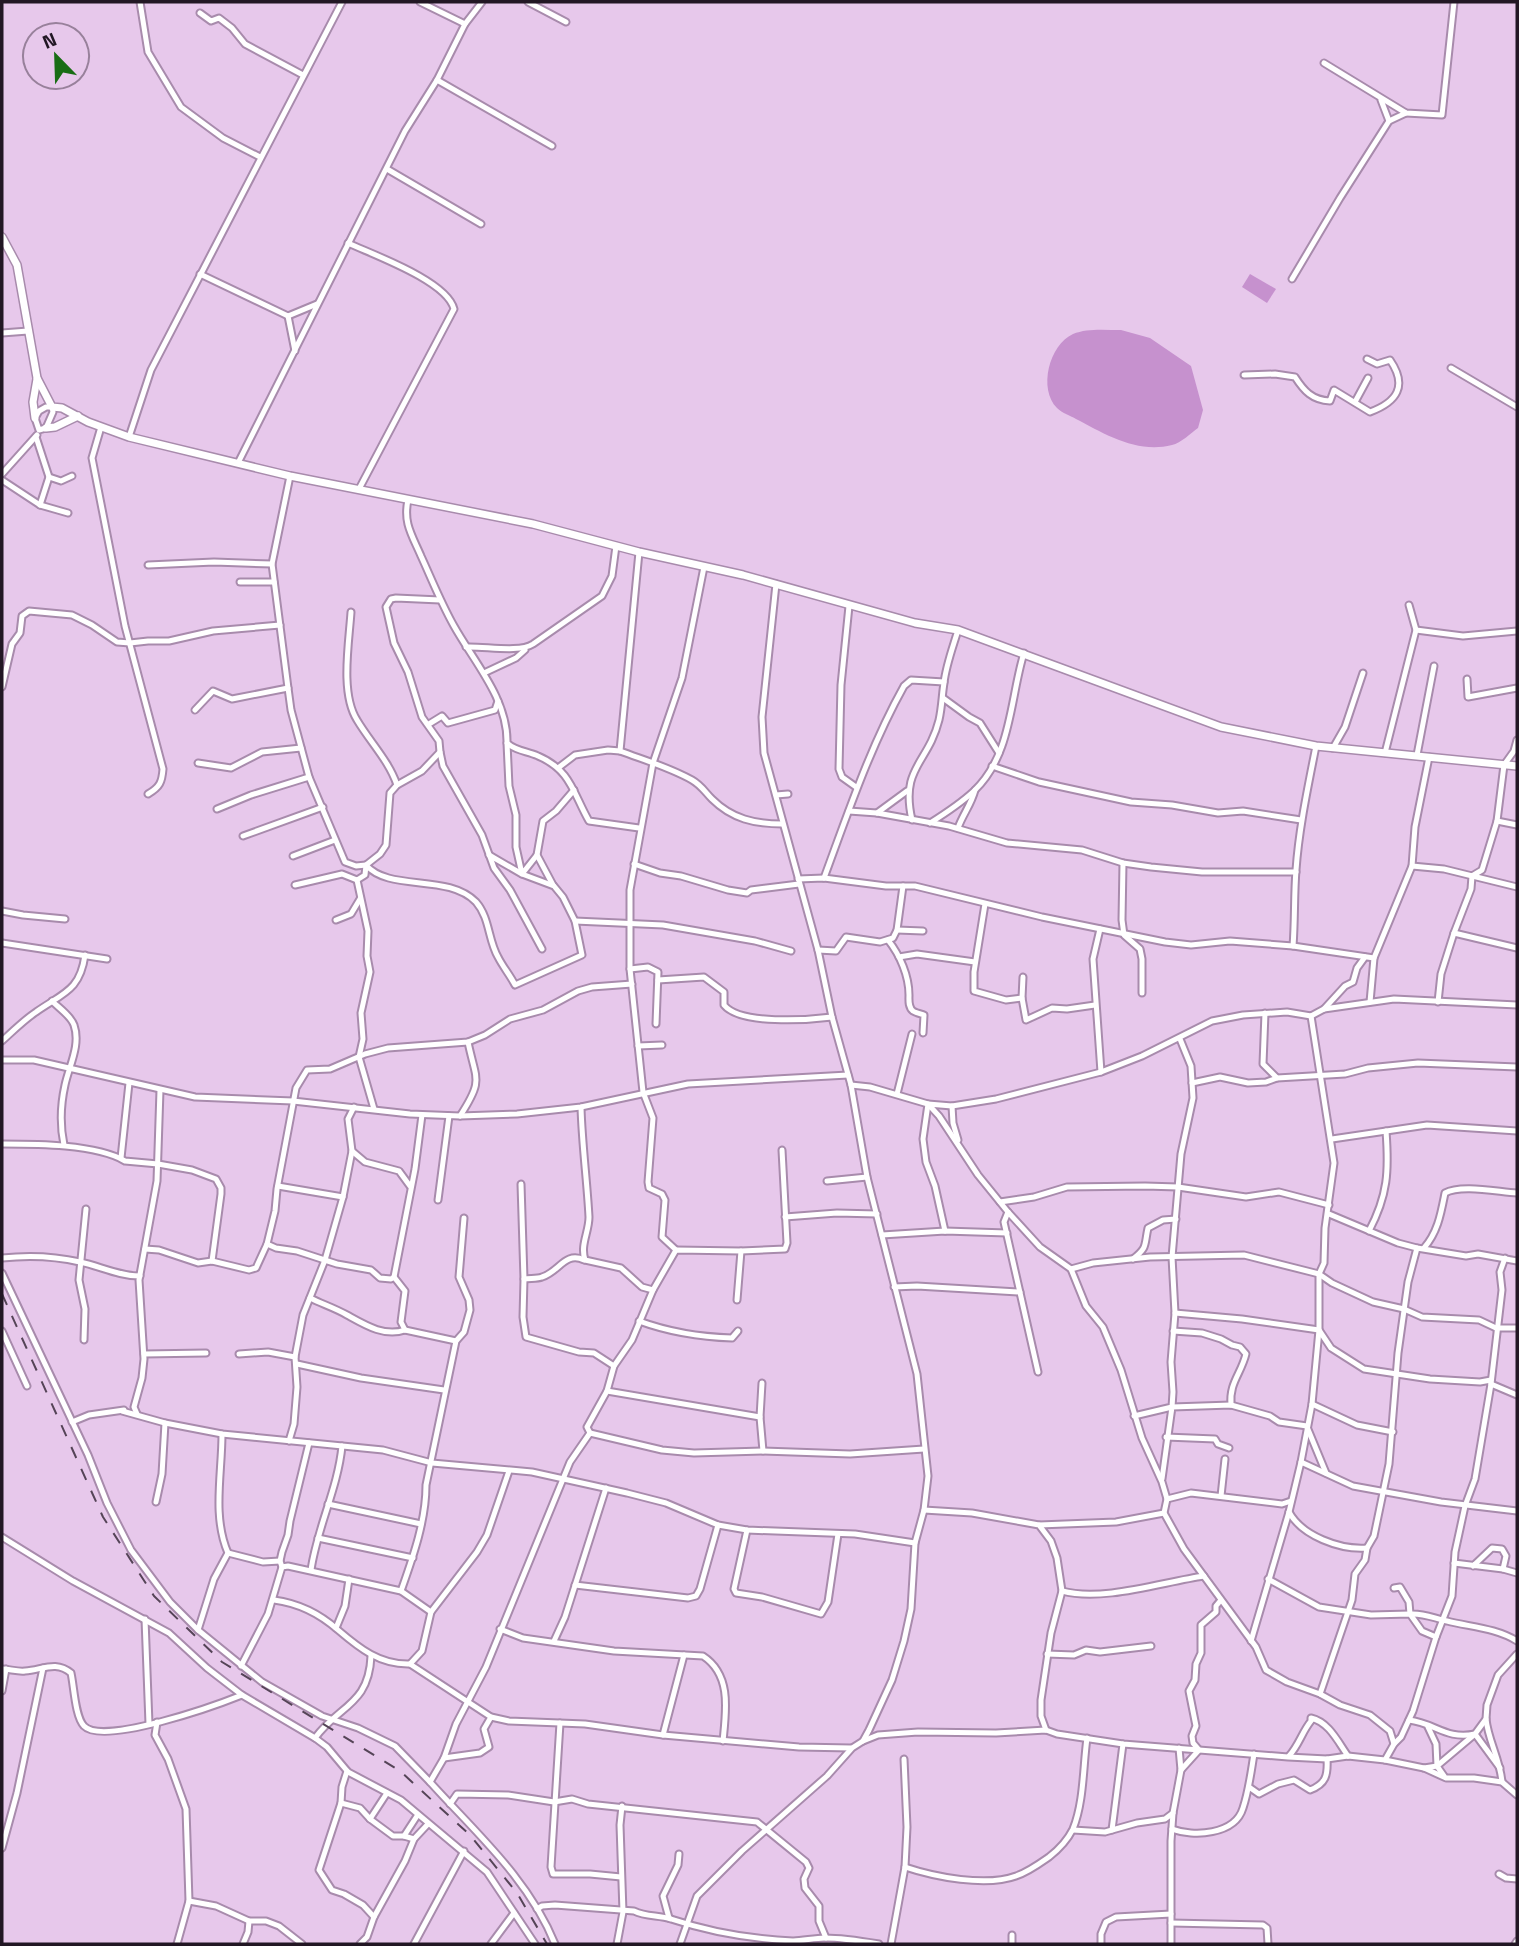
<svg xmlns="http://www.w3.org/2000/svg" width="1519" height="1946" viewBox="0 0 1519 1946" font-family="'Titillium Web',sans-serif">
<rect width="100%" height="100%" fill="#e7c8eb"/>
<g fill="#c691ce">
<polygon points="1250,274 1276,289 1267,303 1242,287"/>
<path d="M1121,330L1150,338L1191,366L1203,410L1198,428C1191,433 1181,443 1172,445C1137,454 1105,434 1076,419C1071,416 1062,413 1057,408C1038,389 1049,345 1073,334C1087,328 1105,330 1121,330Z"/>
</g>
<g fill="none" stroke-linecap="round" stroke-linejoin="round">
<defs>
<g id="minor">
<polyline points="140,2 148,52 181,107 223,138 260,157"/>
<polyline points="420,2 465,24"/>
<polyline points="528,2 566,22"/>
<polyline points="200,13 211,21 219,18 232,28 245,44 303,75"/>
<polyline points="1324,63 1406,113 1442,115 1454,2"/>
<polyline points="437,80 552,146"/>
<polyline points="1381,100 1389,121"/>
<polyline points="387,169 481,224"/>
<path d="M348,243C374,255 447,281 454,309L359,489"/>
<polyline points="200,274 288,316 317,304"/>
<polyline points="1292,279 1340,198 1389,121 1406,113"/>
<polyline points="288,316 295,351"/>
<polyline points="2,333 28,331"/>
<polyline points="1451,368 1517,407"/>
<path d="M1244,375L1275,374L1295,377C1304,391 1312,400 1330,401L1334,390L1370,412C1397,402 1408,386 1390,360L1377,364L1367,359"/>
<polyline points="1355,402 1368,378"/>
<polygon points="46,407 52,407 53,412 46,428 39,430 35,418 39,411"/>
<path d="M101,427L92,458L125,626L163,769C162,782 160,787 148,794"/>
<polyline points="36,437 49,477 40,505"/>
<polyline points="129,437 151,370 342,2"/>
<polyline points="238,463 405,131 437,80 465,24 482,2"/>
<polyline points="2,474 37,435"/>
<path d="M290,476L272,564L288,688L291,710L309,777L345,862L356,866L366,865C389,892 448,873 476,902C490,918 488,940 498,957C503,967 510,975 515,985L582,955L575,921L563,897L554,886L522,874L489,855"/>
<polyline points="49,477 61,481 72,476"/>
<polyline points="2,480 40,505 68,513"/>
<path d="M408,500C403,523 412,535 421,556C432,580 441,603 454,626C474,662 508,699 507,743C516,751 527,751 538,756C571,770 573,793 589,821L639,828"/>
<path d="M639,552L620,751C644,760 669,767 692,780C701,785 705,792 712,799C732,819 755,824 782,824"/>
<polyline points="148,565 214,562 272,564"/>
<polyline points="240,582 274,582"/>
<polyline points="849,606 841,685 839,769 842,777 856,787"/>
<path d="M351,612C349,643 340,693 357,720C370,742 389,761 397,785"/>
<polyline points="1416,630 1463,636 1517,631"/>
<path d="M466,647C485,646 519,653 533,644L602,596L612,576L616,546"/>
<polyline points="484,673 516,658 525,650"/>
<polyline points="1467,679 1468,697 1517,688"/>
<polyline points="2,687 12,644 20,633 22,616 29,611 72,615 92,625 117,642 130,643 148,641 169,641 213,631 280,625"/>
<polyline points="943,698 969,717 980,723 999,753"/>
<polyline points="195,710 213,691 232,699 288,688"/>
<polyline points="429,724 442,716 448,723 495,710 498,701"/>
<polyline points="507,743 509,786 516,815 516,847 522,874 537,855"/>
<polyline points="1333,748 1345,727 1363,673"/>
<polyline points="440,752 443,766 482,835 494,868 510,890 542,949"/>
<polyline points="1385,753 1416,630 1409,605"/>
<polyline points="1417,755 1434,666"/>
<polyline points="198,763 231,768 262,752 301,748"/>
<polyline points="992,766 1039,782 1131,802 1172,805 1218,813 1243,811 1301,820"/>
<polyline points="558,768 575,755 608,750 620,751"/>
<polyline points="776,795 788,794"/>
<polyline points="217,809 251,795 309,777"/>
<polyline points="849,811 877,813 949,826 1007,843 1082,850 1123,863 1151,867 1202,872 1296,872"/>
<polyline points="877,813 907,791"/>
<path d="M912,820C900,767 928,764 939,720C942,707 942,695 944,683C946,665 953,647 958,630"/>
<polyline points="1497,821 1517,825"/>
<path d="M930,823C946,813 961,803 974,791C1012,755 1010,698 1024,653"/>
<path d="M958,828C963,814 971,805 975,790"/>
<polyline points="243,836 323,807"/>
<polyline points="293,856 335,840"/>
<polyline points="1123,863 1122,920 1124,935 1140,949 1142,959 1142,993"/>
<polyline points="634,864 660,873 681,876 728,890 747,893 751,890 799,884"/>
<polyline points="1412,866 1444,869 1517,887"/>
<polyline points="1472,876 1482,870 1497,821 1504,765 1514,751 1517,740"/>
<polyline points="1472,876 1471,889 1454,933 1517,948"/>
<path d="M824,878C848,813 870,747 904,686L911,680L944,682"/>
<polyline points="798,879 824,878 886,886 915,886 1042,917 1165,942 1191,945 1230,941 1293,946 1374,958 1412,866 1415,827 1429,757"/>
<polyline points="357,880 368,931 367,956 370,972 361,1013 363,1039 359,1057 374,1109"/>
<polyline points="295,885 342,874 357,880 365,875 366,865 380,854 386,845 390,793 397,785 422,771 440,752 439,741 422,717 408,672 394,643 386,607 391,599 396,598 440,600"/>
<polyline points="553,885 537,855 543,821 556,811 574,790"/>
<polyline points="985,904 974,972 974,991 1006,1000 1022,998"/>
<polyline points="2,911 23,915 65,919"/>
<polyline points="336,920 351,914 360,899"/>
<polyline points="575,921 663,925 755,941 791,951"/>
<polyline points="1100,929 1093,959 1101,1072"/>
<polyline points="897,930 923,931"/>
<path d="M888,940C900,955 909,976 909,995C909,1000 908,1007 913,1011C916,1013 921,1014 924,1015L923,1033"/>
<polyline points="2,943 107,959"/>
<path d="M1293,946C1295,921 1294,895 1296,870C1299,828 1308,787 1316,746"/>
<polyline points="818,950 836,951 846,937 880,942 893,938 897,930 903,886"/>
<polyline points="899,957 917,954 975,962"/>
<polyline points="630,969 648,967 658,972 656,1024"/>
<polyline points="1023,977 1022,998 1026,1020 1052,1008 1067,1009 1095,1005"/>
<path d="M658,980L704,977L724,992V1005C740,1025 808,1020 832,1017"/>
<path d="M52,1001C59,1008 71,1016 74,1025C81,1045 69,1066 65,1085C61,1103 60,1126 64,1145"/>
<polyline points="1370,1002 1374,958"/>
<polyline points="1438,1002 1441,974 1454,933"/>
<polyline points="1324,1009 1345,986 1353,982 1357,968 1365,957"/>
<polyline points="1265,1013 1263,1064 1277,1078 1345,1074 1368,1068 1418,1063 1517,1067"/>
<path d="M2,1041C13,1031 24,1020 36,1012C63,993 80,991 85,955"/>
<polyline points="638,1046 662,1045"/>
<polyline points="2,1060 34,1060 195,1097 293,1101 410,1114 460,1116 517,1114 581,1107 688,1084 848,1075"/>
<polyline points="1192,1083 1220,1077 1248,1083 1266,1082 1277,1078"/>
<polyline points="851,1085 870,1087 928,1104 939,1116 978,1175 1008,1212 1040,1247 1071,1269 1086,1306 1103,1327 1121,1370 1142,1438 1162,1482 1167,1499 1164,1513 1184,1549 1256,1647 1266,1670 1287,1682 1320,1694 1340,1705 1370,1715 1390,1731 1394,1744"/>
<polyline points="897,1094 912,1034"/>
<polyline points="952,1106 953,1123 958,1140"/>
<path d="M581,1107C582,1144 587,1180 589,1217C589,1232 580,1245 585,1260L621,1268L642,1287L653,1290"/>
<path d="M460,1116C484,1079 476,1081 468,1042"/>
<polyline points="1332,1139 1427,1125 1517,1131"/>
<path d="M2,1144C36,1144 96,1144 125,1161L158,1164L192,1170L216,1179L221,1188V1194L212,1261"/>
<polyline points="352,1151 365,1162 399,1171 410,1186"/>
<polyline points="121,1158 129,1083"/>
<polyline points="827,1181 867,1177"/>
<polyline points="521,1184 524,1279 523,1317 526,1337 579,1352 594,1353 614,1366"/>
<polyline points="278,1186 343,1197"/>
<polyline points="438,1200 449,1116"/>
<polyline points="1000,1202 1034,1197 1067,1187 1145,1186 1178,1187 1246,1197 1279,1192 1329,1205"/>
<polyline points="1008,1212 1004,1222 1038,1372"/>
<polyline points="1329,1214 1398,1243 1417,1248 1466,1256 1478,1254 1517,1261"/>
<polyline points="785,1217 837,1213 877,1214"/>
<polyline points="945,1231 935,1186 926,1162 923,1139 928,1104 952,1106 996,1099 1101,1072 1142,1056 1212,1021 1243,1015 1287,1012 1311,1016 1324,1009 1394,999 1517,1005"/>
<path d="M1369,1231C1388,1195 1389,1171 1386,1131"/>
<polyline points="882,1235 945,1231 1007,1233"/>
<polyline points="267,1244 276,1248 297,1251 337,1264 371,1270 380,1278 391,1279 394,1277 405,1291 401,1322 405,1330"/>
<path d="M1424,1248C1438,1232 1441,1213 1445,1193C1461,1184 1498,1192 1517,1193"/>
<polyline points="145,1249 159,1250 198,1263 212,1261 249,1270 256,1268 267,1244 275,1211 277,1189 296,1088 307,1070 330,1069 365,1054 388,1048 468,1042 485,1035 510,1019 543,1010 578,991 592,987 632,984"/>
<polyline points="676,1250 662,1237 665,1200 662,1194 649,1188 648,1182 653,1118 643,1092 630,969 630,890 653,763 682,678 704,567"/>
<path d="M2,1258C29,1255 54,1256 80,1262C100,1266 118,1276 140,1276"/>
<path d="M1133,1259C1148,1247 1144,1246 1148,1228L1163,1220L1176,1219"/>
<polyline points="1071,1269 1093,1263 1150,1257 1244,1255 1319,1274 1332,1283 1373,1302 1404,1309 1422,1317 1479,1320 1496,1328 1517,1328"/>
<polyline points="2,1273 88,1455 107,1503 131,1550 170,1602 198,1630 262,1682 322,1716 358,1728 395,1746 430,1782"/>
<polyline points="394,1277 415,1169 422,1115"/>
<path d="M524,1279C530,1278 537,1279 542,1277C559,1272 565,1251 584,1260"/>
<polyline points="894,1287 917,1286 1020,1292"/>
<path d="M310,1298C322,1304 335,1308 347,1315C365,1325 384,1337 405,1330L456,1341"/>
<polyline points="737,1300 741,1251"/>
<polyline points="1175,1313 1242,1319 1319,1330 1331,1348 1364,1369 1430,1379 1480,1382 1491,1380"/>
<path d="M639,1321C669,1332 700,1337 732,1338L738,1331"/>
<polyline points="2,1331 27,1386"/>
<path d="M1173,1331L1202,1333L1221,1339L1232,1345L1240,1347L1246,1354C1241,1374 1229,1383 1231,1405"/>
<polyline points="84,1340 85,1309 79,1280 86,1209"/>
<polyline points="144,1354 206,1353"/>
<polyline points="239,1354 268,1352 295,1357"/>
<polyline points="297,1364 361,1378 444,1390"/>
<polyline points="762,1383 760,1417 763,1451"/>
<polyline points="1491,1384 1517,1395"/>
<polyline points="607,1391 760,1417"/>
<polyline points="1312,1404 1357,1425 1393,1432"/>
<polyline points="122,1411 165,1423 222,1434 383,1450 432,1463 532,1472 627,1493 666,1503 718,1525 747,1530 855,1534 915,1543"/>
<polyline points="137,1414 134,1407 142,1378 144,1359 139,1280 157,1181 160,1090"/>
<polyline points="1134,1416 1172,1407 1173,1392 1171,1362 1175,1313 1172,1257 1181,1154 1193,1098 1191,1066 1180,1039"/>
<polyline points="72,1422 89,1415 124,1410"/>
<polyline points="1307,1427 1326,1473"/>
<polyline points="590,1433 662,1450 694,1453 763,1451 850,1454 924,1449"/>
<polyline points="1166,1437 1215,1439 1218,1444 1229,1448"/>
<polyline points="289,1441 294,1424 297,1387 295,1357 303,1315 325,1260 343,1197 352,1151 348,1119 354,1107"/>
<polyline points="1301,1462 1312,1404 1319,1330 1319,1274 1324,1263 1325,1228 1334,1163 1311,1016"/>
<polyline points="1162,1479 1172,1407 1231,1405 1270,1416 1279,1422 1307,1426"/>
<polyline points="1221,1496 1225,1459"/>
<polyline points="1167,1499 1191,1493 1282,1504 1291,1501"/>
<polyline points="156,1502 162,1474 165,1423"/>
<polyline points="328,1504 421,1524"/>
<polyline points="924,1510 972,1513 1039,1525 1051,1541 1057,1558 1062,1591 1051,1633 1041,1700 1041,1716 1046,1730"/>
<path d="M1289,1512C1302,1536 1340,1550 1367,1548"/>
<polyline points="1039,1525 1116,1522 1164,1513"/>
<polyline points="747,1530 734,1589 736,1593 762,1597 821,1614 828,1602 838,1534"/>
<polyline points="2,1537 73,1581 169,1633 207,1668 242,1695 315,1738 327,1747 348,1772 401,1800 487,1872 535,1944"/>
<polyline points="318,1538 413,1558"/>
<polyline points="228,1553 263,1562 280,1561"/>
<polyline points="1454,1563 1503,1569 1506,1556 1502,1549 1492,1548 1473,1566"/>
<polyline points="282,1567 280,1561 282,1552 288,1535 290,1521 309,1443"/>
<polyline points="1503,1569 1517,1573"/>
<path d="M311,1570C317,1528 338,1488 342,1446"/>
<polyline points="1268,1579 1319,1607 1371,1615 1410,1614 1422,1631 1436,1637"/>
<polyline points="575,1585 688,1598 696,1596 700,1589 718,1525"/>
<path d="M1394,1588L1400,1587L1409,1602L1410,1614C1424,1613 1433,1618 1447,1621C1471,1627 1496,1628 1517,1641"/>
<path d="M401,1591C413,1557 426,1521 426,1485L456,1341L464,1332L470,1310L469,1300L459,1277L464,1218"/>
<path d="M1062,1591C1103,1602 1162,1582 1204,1576"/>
<path d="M274,1600C297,1603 320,1614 338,1630C359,1648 380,1665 410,1664L491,1717L509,1721L585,1724L663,1735L799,1747L851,1748"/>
<polyline points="145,1619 149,1724"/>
<polyline points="336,1628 345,1606 349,1579"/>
<path d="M500,1629L523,1638L614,1651L703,1656C732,1675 726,1711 723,1741"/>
<path d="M198,1630L214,1579L228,1553C212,1516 222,1474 222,1434"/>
<polyline points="554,1641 565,1617 606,1488"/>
<polyline points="1251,1641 1289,1512 1301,1462 1353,1486 1441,1502 1517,1511"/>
<polyline points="1047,1654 1074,1655 1086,1650 1100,1652 1151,1646"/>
<polyline points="410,1664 422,1651 431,1612 477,1552 487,1535 509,1471"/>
<polyline points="241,1666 268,1614 282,1567 288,1566 401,1591 431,1612"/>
<path d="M2,1669C9,1669 18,1672 25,1671C42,1670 56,1660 71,1673C74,1686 75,1717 84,1726C103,1746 217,1705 242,1695"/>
<polyline points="2,1691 6,1669"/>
<polyline points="1320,1694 1352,1600 1355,1574 1365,1560 1367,1548 1374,1536 1389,1464 1398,1353 1408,1282 1417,1248"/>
<path d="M1486,1719C1488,1740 1500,1759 1502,1782"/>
<path d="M1409,1720C1435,1723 1446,1740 1475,1734L1500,1768"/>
<polyline points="157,1722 155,1735 168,1759 186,1809 189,1901 177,1944"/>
<polyline points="560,1723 551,1867 553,1874 590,1874 621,1877"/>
<polyline points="1428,1727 1436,1744 1437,1766 1444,1776"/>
<polyline points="663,1735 684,1655"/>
<path d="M315,1738C339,1705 369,1705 371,1656"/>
<polyline points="863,1741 878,1735 918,1732 996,1733 1046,1730 1057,1734 1123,1744 1288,1757 1327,1759 1348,1756 1385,1760 1424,1768 1446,1778 1474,1778 1502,1782 1517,1795"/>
<path d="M1289,1756C1299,1745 1302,1732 1311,1721V1718C1329,1722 1338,1742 1348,1756"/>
<polyline points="444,1758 480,1753 489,1747 484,1729 491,1717"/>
<polyline points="1385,1760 1394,1744 1401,1737 1413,1711 1436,1637 1452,1596 1455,1552 1465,1506 1475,1479 1491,1384 1502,1290 1500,1272 1505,1258"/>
<polyline points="1424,1768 1437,1766 1475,1734 1486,1719 1487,1705 1498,1675 1517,1654"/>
<polyline points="1181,1770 1199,1750 1193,1743 1192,1736 1196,1726 1189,1691 1195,1680 1196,1664 1201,1653 1201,1625 1216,1612 1216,1606 1221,1600"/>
<polyline points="347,1771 342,1787 341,1803 319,1870 332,1890 344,1894 363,1905 374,1917"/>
<path d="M1249,1787L1259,1794L1278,1784L1294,1780L1310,1790C1326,1784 1328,1775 1327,1759"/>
<polyline points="341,1803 360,1808 370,1819 387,1793"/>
<polyline points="450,1804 457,1794 508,1795 554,1802 572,1799 588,1804 757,1822 806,1862 809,1868 804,1879 805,1888 819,1906 819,1921 826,1938"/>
<polyline points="370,1819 393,1836 404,1836 414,1839"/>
<path d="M1172,1829C1193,1837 1235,1835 1243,1808C1249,1790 1251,1772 1254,1754"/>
<polyline points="1073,1830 1105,1832 1137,1823 1165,1819 1173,1813"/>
<polyline points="1112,1830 1123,1744"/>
<polyline points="404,1836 417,1816"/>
<polyline points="2,1848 17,1793 43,1668"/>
<path d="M905,1867C935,1877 986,1887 1016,1876C1028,1872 1039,1864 1049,1857C1058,1850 1068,1839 1073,1829C1084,1802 1083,1767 1087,1738"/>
<polyline points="1499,1874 1506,1878 1517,1879"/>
<polyline points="189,1901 216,1906 249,1921 266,1921 279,1926 302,1944"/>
<path d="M537,1909L542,1906L555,1905L634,1911C646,1917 658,1915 671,1919C710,1932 751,1939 793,1941C803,1941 814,1938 825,1938C843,1938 861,1941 879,1944"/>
<polyline points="669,1918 663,1896 678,1865 679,1854"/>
<polyline points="1171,1923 1263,1925 1267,1928 1268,1944"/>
<polyline points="1012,1935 1012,1944"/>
<polyline points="243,1944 248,1932 249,1921"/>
<polyline points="360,1944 367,1937 374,1917 405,1861 414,1839 428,1824"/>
<polyline points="414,1944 464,1851"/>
<polyline points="491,1944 514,1913"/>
<path d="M555,1944C529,1879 475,1832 430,1782L444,1758L456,1724L486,1667L570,1462L590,1433L587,1427L607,1391L614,1366L632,1340L653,1290L676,1250L741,1251L785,1249L787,1243L782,1150"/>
<polyline points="617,1944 623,1912 620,1825 622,1806"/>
<polyline points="680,1944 697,1896 742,1851 827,1776 852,1748 863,1741 869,1730 892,1680 904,1641 911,1609 915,1543 924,1510 928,1476 917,1374 867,1177 851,1085 832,1017 818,950 764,753 762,717 776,584"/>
<polyline points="891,1944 905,1867 907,1827 904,1759"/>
<polyline points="1101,1944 1101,1934 1106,1922 1116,1917 1171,1914"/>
<polyline points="1171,1944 1171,1841 1173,1813 1181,1770 1179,1748"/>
<polyline points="1515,1944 1517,1941"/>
</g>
<g id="tertiary">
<polyline points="2,237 17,265 37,378 52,407 62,408 88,422 129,437 290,476 533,524 639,552 743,575 915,623 958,630 1221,727 1316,746 1517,766"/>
<polyline points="35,418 33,402 37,379"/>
<polyline points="46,428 55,427 78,416"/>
</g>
</defs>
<use href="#minor" stroke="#a88bac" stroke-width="9"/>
<use href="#tertiary" stroke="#a88bac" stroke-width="10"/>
<use href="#minor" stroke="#fff" stroke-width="5"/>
<use href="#tertiary" stroke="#fff" stroke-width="7"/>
<polyline stroke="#554457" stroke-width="2" stroke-dasharray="12 12" stroke-linecap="butt" points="2,1294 103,1517 154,1596 222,1662 400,1771 470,1835 517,1893 547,1944"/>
</g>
<rect width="1519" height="1946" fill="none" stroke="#221724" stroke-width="7"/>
<g transform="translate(56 56) rotate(337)"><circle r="33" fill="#e7c8eb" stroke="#98819b" stroke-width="2"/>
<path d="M0-5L12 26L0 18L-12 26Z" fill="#196d15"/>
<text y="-10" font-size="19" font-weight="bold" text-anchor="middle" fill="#221724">N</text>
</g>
</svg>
